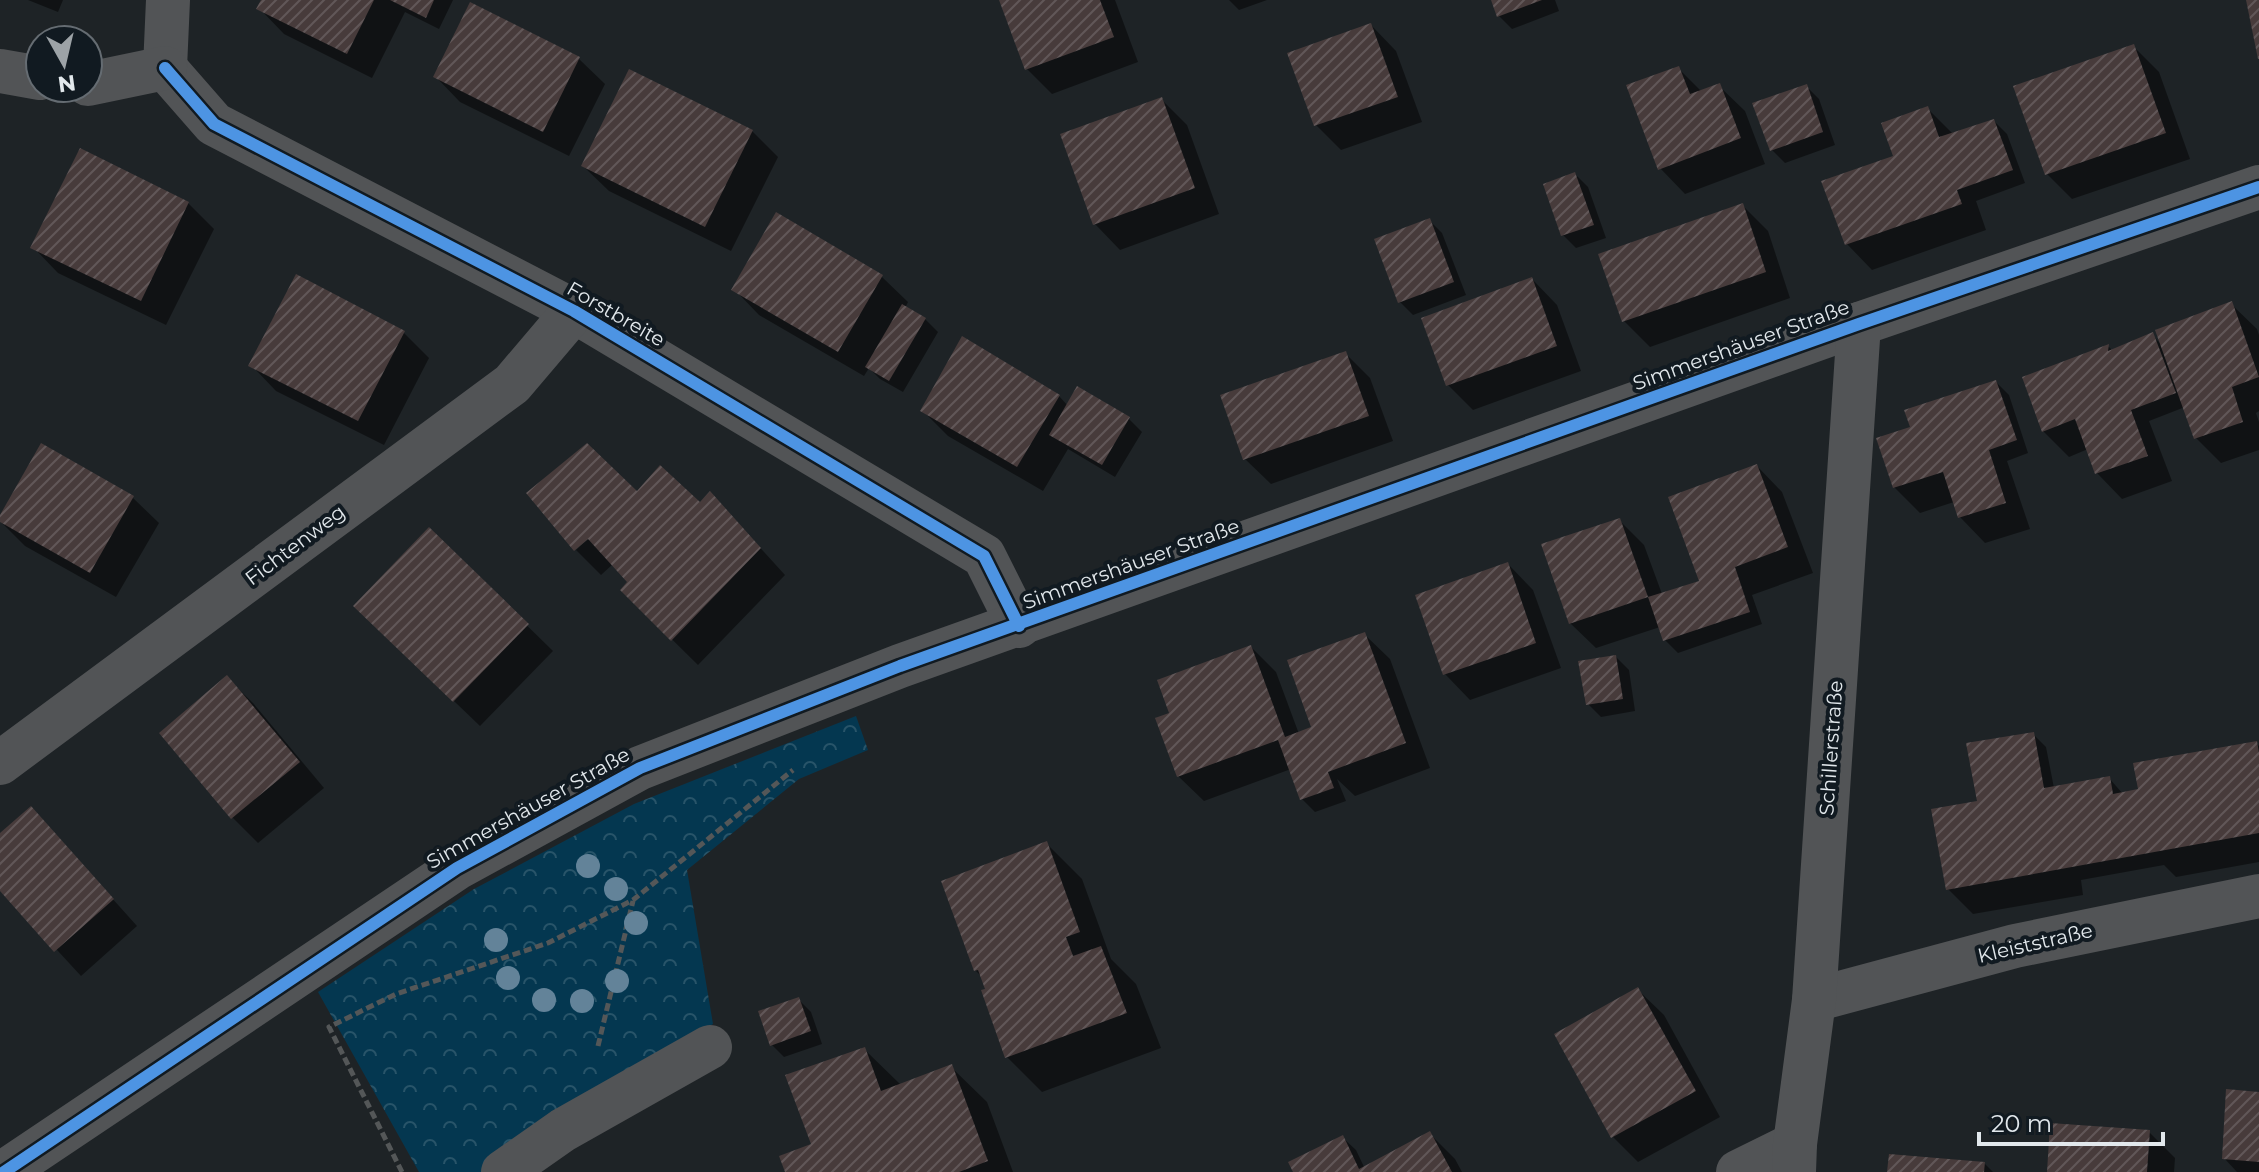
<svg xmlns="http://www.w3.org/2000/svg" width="2259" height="1172" viewBox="0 0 2259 1172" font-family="Montserrat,sans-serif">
<defs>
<pattern id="park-crowns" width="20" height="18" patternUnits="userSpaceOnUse" patternTransform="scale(2)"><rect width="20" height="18" fill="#043750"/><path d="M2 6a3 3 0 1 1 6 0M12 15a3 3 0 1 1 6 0" fill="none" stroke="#285469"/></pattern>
<pattern id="building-hatch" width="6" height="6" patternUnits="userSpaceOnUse" patternTransform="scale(2)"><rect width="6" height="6" fill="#473b3b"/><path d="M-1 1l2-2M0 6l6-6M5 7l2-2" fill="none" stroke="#615758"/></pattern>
</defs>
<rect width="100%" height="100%" fill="#1e2326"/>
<polygon fill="url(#park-crowns)" points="856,716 868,750 799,779 687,870 713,1024 554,1120 491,1172 419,1172 318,992 474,889 634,804"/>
<g fill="#0007">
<polygon points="28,0 63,0 58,12"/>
<polygon points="263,0 453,0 439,29 405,12 372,78 284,34 259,8"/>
<polygon points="1001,0 1115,0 1138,62 1052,94 1027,69"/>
<polygon points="1229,0 1267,0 1239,10"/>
<polygon points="1493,0 1555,0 1559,11 1512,29 1499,16"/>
<polygon points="1371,25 1396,51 1422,122 1341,150 1316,125"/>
<polygon points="2133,46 2159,72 2190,159 2072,199 2047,174"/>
<polygon points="579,59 605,84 569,156 460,102 435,76"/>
<polygon points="1678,68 1702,92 1719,86 1745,111 1765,164 1685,194 1660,168"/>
<polygon points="1806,86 1819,99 1835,145 1785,163 1772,150"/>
<polygon points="1161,99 1187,125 1219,214 1120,250 1095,224"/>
<polygon points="1927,108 1954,135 1994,121 2007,134 2025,183 1976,201 1986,230 1872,270 1847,244 1896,157"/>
<polygon points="752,131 778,157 731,251 609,191 583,166"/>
<polygon points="1575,174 1588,187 1606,238 1576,248 1563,235"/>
<polygon points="188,203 214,229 166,325 58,273 33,247"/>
<polygon points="1742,205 1768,231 1790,298 1650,347 1624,321"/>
<polygon points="777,215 882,277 908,302 905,308 925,319 938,332 903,392 880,379 869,368 864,376 759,315 734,289"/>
<polygon points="1429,220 1442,233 1466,295 1413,315 1400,302"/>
<polygon points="1532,279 1557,305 1581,371 1473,410 1448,385"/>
<polygon points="2231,304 2257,329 2259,335 2259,411 2256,413 2259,422 2259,450 2221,463 2196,438 2185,407 2149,421 2172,481 2122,499 2097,473 2088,449 2069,457 2043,431 2024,379 2109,347 2113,351 2152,335 2162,345"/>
<polygon points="404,333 429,358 384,445 276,391 251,365"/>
<polygon points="963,339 1059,396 1068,406 1129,419 1142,432 1115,477 1068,449 1043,491 948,436 922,410"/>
<polygon points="1345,353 1370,378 1393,441 1271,484 1245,459"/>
<polygon points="1996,382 2009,395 2028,453 2007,461 2030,529 1985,543 1960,517 1954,502 1920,513 1894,487 1912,428"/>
<polygon points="42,446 133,498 159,523 116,597 25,546 0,521"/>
<polygon points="1757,466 1782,492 1813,573 1752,595 1762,624 1678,653 1665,640 1660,627 1596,648 1570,623 1619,520 1644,545 1662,594 1701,581"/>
<polygon points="637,493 700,505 710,493 785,575 698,665 622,590 629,582 613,564 601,575 576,550"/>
<polygon points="429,530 553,651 480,726 381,631"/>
<polygon points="1508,564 1533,590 1561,668 1470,700 1445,674"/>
<polygon points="1364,634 1390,659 1430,768 1355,796 1337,779 1346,801 1315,812 1302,799 1291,769 1204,801 1178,776 1172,714 1251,647 1276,672 1299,734 1311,729"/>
<polygon points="1616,657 1629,670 1635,711 1601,717 1588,704"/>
<polygon points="227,678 253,703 324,788 258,843 233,818 161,733"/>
<polygon points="2033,734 2046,747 2054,788 2109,778 2123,794 2140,791 2256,743 2259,746 2259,862 2176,877 2164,865 2081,880 2083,895 1973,914 1948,889 1979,802"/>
<polygon points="31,808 137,926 81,976 0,888 0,835"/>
<polygon points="1047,844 1082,879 1111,959 1136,984 1161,1048 1042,1092 1007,1057 988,991 983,978 975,970"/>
<polygon points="1638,990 1664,1015 1720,1117 1638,1162 1613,1137"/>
<polygon points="798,999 811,1012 822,1044 784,1057 771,1044"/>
<polygon points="864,1049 901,1085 951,1067 987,1102 1013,1172 787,1172 813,1145"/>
<polygon points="2259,1094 2259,1172 2237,1172 2224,1158"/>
<polygon points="2149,1132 2175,1158 2174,1172 2049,1172"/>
<polygon points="1430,1134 1455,1159 1462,1172 1295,1172 1343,1138 1356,1150 1365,1169"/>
<polygon points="1984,1163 1993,1172 1889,1172"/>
</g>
<g fill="url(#building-hatch)">
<polygon points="261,0 374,0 347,54 256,9"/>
<polygon points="390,0 434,0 426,18"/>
<polygon points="999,0 1100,0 1114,37 1025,70"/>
<polygon points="1491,0 1542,0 1497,17"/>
<polygon points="2246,0 2259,0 2259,59 2258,59"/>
<polygon points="470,2 580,57 543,132 433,77"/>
<polygon points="1371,23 1398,97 1314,126 1287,53"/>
<polygon points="2134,44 2166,133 2045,175 2013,86"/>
<polygon points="1679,66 1690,94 1720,83 1741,138 1658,170 1626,85"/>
<polygon points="629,69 753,130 705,227 581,166"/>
<polygon points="1807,84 1823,132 1770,151 1752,103"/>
<polygon points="1162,97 1195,188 1093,225 1060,134"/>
<polygon points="1928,106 1939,137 1994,119 2013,170 1957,190 1962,204 1845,245 1821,181 1893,156 1881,123"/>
<polygon points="80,148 189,202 141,301 30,248"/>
<polygon points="1575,172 1594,225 1561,236 1543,184"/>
<polygon points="1743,203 1766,272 1622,322 1598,254"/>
<polygon points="776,212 883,275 838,352 731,290"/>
<polygon points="1430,218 1454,282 1398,303 1374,239"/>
<polygon points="296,274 405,331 358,421 248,366"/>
<polygon points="1532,277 1557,346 1446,386 1421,318"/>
<polygon points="2232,301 2259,377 2232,387 2243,422 2194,439 2155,330"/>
<polygon points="902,304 926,318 889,381 865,367"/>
<polygon points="2153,332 2176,393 2131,410 2148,456 2095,474 2075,419 2042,432 2022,377 2109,344 2108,351"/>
<polygon points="962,336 1060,395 1017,467 920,411"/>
<polygon points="1346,351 1369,416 1243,460 1220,395"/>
<polygon points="1996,380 2017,440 1989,450 2006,503 1958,518 1943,472 1893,488 1876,438 1910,427 1904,410"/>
<polygon points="1077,386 1130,417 1102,465 1049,435"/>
<polygon points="41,443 134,496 90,573 0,522 0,515"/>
<polygon points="587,443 637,491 660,465 700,502 710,491 761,548 671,641 620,590 627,582 588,539 574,551 526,493"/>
<polygon points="1757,464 1788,547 1735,567 1750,612 1663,641 1648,597 1699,581 1668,497"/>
<polygon points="1620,518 1648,597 1569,624 1541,544"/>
<polygon points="429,527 529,624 453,702 353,606"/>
<polygon points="1508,562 1536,643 1443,675 1415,595"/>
<polygon points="1365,632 1406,743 1328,772 1334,788 1300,800 1278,740 1177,777 1155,718 1169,713 1157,680 1251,645 1285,737 1311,727 1287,660"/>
<polygon points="1616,655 1623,699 1586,705 1578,661"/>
<polygon points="227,675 300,762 231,819 159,733"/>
<polygon points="2034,732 2044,788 2110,776 2113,794 2138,789 2133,763 2257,741 2259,753 2259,833 1946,890 1931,809 1977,801 1966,743"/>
<polygon points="31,806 114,899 54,952 0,891 0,833"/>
<polygon points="1047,841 1080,932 1066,937 1073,956 1101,946 1127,1013 1005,1058 981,990 985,989 978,970 974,971 941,881"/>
<polygon points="1638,987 1696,1091 1611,1138 1554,1034"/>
<polygon points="799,997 811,1031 770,1046 758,1011"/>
<polygon points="865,1047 881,1091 952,1064 988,1161 959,1172 785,1172 779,1156 811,1144 785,1075"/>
<polygon points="2226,1089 2259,1092 2259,1162 2222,1159"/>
<polygon points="2050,1123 2150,1130 2147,1172 2047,1172"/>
<polygon points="1430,1131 1452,1172 1293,1172 1288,1162 1343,1135 1359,1169"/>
<polygon points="1889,1154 1985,1162 1984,1172 1887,1172"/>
</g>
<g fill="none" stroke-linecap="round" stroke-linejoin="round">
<g stroke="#545758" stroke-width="5" stroke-dasharray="8 4" stroke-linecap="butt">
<polyline points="598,1046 633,901"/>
<polyline points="402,1172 329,1027 396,994 548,943 633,900 793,770"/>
</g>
<g stroke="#525456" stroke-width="44">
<polyline points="165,68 214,124 574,311 984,556 1019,626"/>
<polyline points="165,68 168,0"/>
<polyline points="0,71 40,78"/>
<polyline points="88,84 165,68"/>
<polyline points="0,763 512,384 574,311"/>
<polyline points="1814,1000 2015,946 2259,896"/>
<polyline points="4,1172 457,868 640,768 900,666 1859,324 2259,187"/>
<polyline points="503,1172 563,1130 710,1047"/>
<polyline points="1738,1172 1795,1144"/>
<polyline points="1794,1172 1795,1144 1814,1000 1859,324"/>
</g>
<defs>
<g id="cycleway">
<polyline points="165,68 214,124 574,311 984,556 1019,626"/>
<polyline points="4,1172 457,868 640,768 900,666 1859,324 2259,187"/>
</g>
</defs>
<use href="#cycleway" stroke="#111a21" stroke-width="17"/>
<use href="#cycleway" stroke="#4d94e3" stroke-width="12"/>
</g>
<g fill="#638399">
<circle cx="588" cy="866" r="12"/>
<circle cx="616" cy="889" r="12"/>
<circle cx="636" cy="923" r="12"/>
<circle cx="496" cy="940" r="12"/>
<circle cx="508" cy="978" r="12"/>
<circle cx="617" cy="981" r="12"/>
<circle cx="544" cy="1000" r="12"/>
<circle cx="582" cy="1001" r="12"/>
</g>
<g text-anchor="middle" stroke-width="8" stroke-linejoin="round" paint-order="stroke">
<g font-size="20" fill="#e2e8ec" stroke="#111a21">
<text transform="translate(616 314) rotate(30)" y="7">Forstbreite</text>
<text transform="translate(1741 345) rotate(-20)" y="7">Simmershäuser Straße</text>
<text transform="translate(295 545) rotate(-37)" y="7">Fichtenweg</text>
<text transform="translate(1131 564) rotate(-20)" y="7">Simmershäuser Straße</text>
<text transform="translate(1831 748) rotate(-86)" y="7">Schillerstraße</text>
<text transform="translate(528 808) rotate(-29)" y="7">Simmershäuser Straße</text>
<text transform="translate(2035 943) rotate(-13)" y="7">Kleiststraße</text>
</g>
</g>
<g transform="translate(64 64) rotate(172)"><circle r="38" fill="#111a21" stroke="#656c72" stroke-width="2"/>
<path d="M0-6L14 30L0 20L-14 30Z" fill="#9da3a7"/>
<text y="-12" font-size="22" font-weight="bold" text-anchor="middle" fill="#e2e8ec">N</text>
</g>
<path d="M1979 1132v12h184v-12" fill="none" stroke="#e2e8ec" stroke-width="4"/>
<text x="1991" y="1132" font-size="24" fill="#e2e8ec" stroke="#111a21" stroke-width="6" paint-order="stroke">20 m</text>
</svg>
